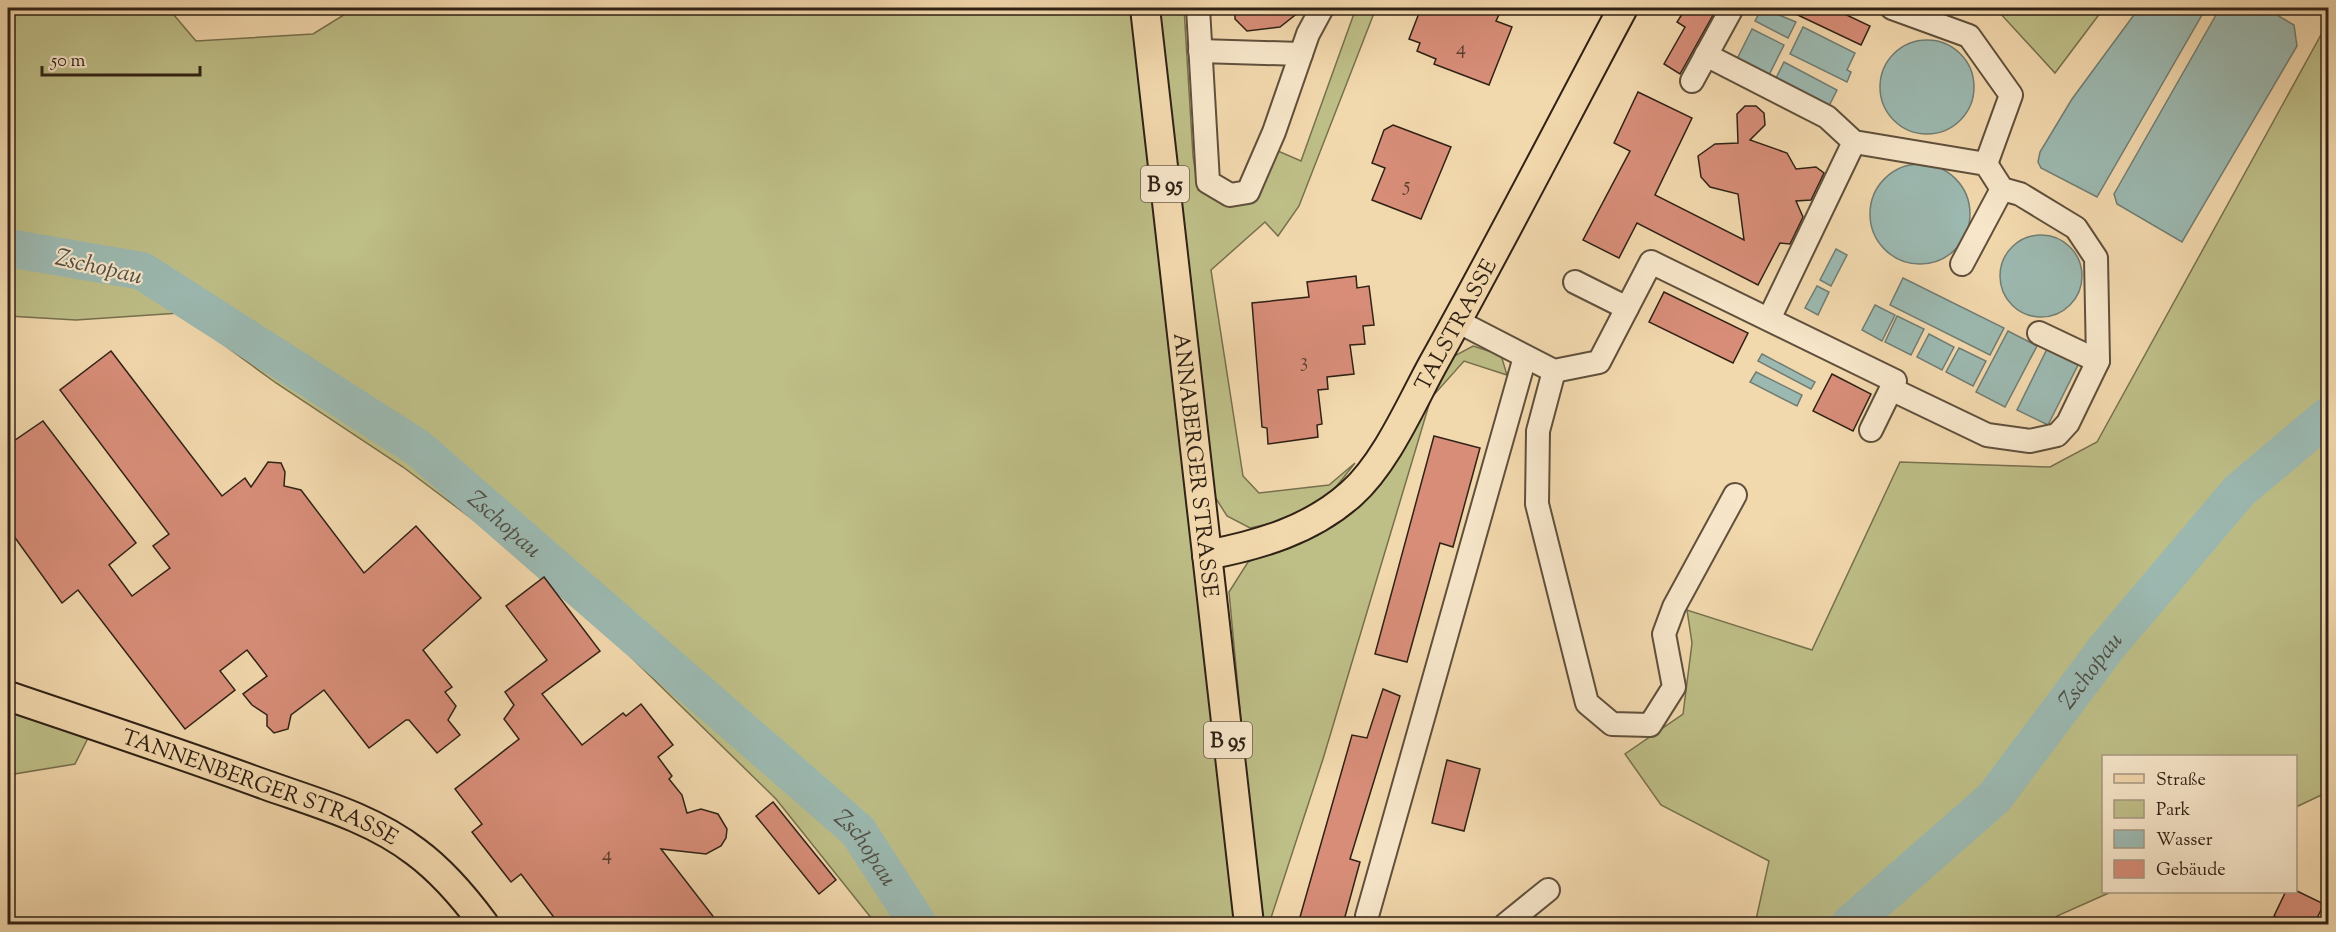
<svg xmlns="http://www.w3.org/2000/svg" width="2336" height="932" viewBox="0 0 2336 932" font-family="'Sorts Mill Goudy',serif">
<rect width="100%" height="100%" fill="#f2d8ad"/>
<filter id="stains"><feTurbulence type="fractalNoise" baseFrequency=".00333" numOctaves="4"/><feColorMatrix values="0 0 0 0 .2 0 0 0 0 .09 0 0 0 0 .02 0 0 0 .5 -.17"/></filter>
<radialGradient id="worn" r=".72"><stop offset=".6" stop-color="#630" stop-opacity="0"/><stop offset="1" stop-color="#630" stop-opacity=".3"/></radialGradient>
<g fill="#bebe87" stroke="#77704e" stroke-width="1.5">
<polygon points="8,8 40,12 61,8 168,8 196,41 313,34 355,8 1133,8 1236,924 876,924 776,799 547,575 403,467 276,383 180,313 76,320 8,316"/>
<polygon points="1158,8 1184,8 1193,156 1198,190 1224,205 1255,197 1278,151 1301,161 1356,8 1376,8 1299,206 1278,236 1265,222 1211,270 1243,476 1259,493 1329,485 1355,463 1332,492 1302,516 1250,528 1227,516 1215,497"/>
<polygon points="1990,8 2104,8 2055,73 1999,12"/>
<polygon points="2328,22 2328,792 2296,807 2296,756 2104,756 2104,892 2111,892 2057,916 2052,924 1755,924 1769,861 1661,805 1625,754 1683,714 1692,643 1687,610 1812,650 1900,462 2050,467 2097,442"/>
<polygon points="1473,346 1501,355 1507,375 1464,361 1431,398 1323,759 1269,924 1260,924 1229,592 1248,562 1305,539 1445,361"/>
<polygon points="8,703 91,732 75,764 8,775"/>
</g>
<g fill="#9cb9b1" stroke="#717d73" stroke-width="1.5">
<polygon points="1762,8 1796,22 1788,38 1755,21"/>
<polygon points="2139,8 2206,8 2097,197 2041,168 2038,162 2040,152 2072,99"/>
<polygon points="2220,8 2265,8 2294,25 2297,46 2182,242 2117,204 2114,194"/>
<polygon points="1803,27 1855,53 1847,70 1851,72 1847,82 1790,54"/>
<polygon points="1752,29 1784,45 1769,75 1737,59"/>
<circle cx="1927" cy="87" r="47"/>
<polygon points="1784,62 1837,90 1828,108 1775,80"/>
<circle cx="1920" cy="214" r="50"/>
<circle cx="2041" cy="276" r="41"/>
<polygon points="1836,249 1847,255 1831,286 1820,280"/>
<polygon points="1903,278 2004,328 1990,355 1890,305"/>
<polygon points="1817,286 1829,292 1818,315 1805,308"/>
<polygon points="1875,305 1895,315 1882,341 1862,330"/>
<polygon points="1897,316 1924,329 1911,355 1885,342"/>
<polygon points="2008,331 2037,346 2005,407 1976,392"/>
<polygon points="1929,334 1954,347 1942,370 1917,357"/>
<polygon points="1959,348 1986,361 1973,386 1946,372"/>
<polygon points="2047,349 2078,365 2048,425 2017,410"/>
<polygon points="1762,354 1815,382 1811,389 1758,361"/>
<polygon points="1756,372 1802,395 1797,406 1750,382"/>
</g>
<g fill="none" stroke-linecap="round" stroke-linejoin="round">
<g stroke="#9cb9b1" stroke-width="38">
<path id="s1" d="M8,248L142,271L418,448L858,831L918,924"/>
<path id="s2" d="M1850,924L1994,798L2107,647L2239,491L2328,416"/>
</g>
</g>
<g fill="#d78d78" stroke="#302216" stroke-width="1.5">
<polygon points="1235,8 1304,8 1280,27 1247,31 1235,19"/>
<polygon points="1421,8 1502,8 1496,21 1512,27 1489,85 1434,64 1436,59 1417,51 1420,43 1409,39"/>
<polygon points="1686,8 1717,8 1680,74 1664,64 1685,27 1677,22"/>
<polygon points="1783,8 1832,8 1870,26 1861,45"/>
<polygon points="1638,92 1692,118 1655,195 1744,240 1738,194 1710,187 1701,177 1698,156 1715,144 1738,143 1737,114 1745,106 1756,106 1764,113 1765,125 1750,140 1787,153 1796,169 1816,167 1824,173 1811,200 1796,201 1803,217 1790,244 1780,243 1758,285 1637,223 1619,258 1583,240 1630,151 1614,143"/>
<polygon points="1393,125 1451,147 1421,219 1372,200 1385,168 1372,163 1384,130"/>
<polygon points="1356,276 1357,288 1369,286 1374,325 1363,326 1365,344 1350,345 1354,374 1327,377 1328,389 1318,390 1322,424 1317,425 1318,437 1268,444 1267,428 1262,427 1252,303 1309,297 1307,282"/>
<polygon points="1664,292 1748,333 1733,363 1649,322"/>
<polygon points="111,351 222,496 245,478 251,487 268,462 281,463 285,472 284,486 301,490 364,573 416,526 481,598 423,650 452,687 445,692 456,706 448,720 460,735 437,753 409,720 406,720 369,748 324,690 291,715 288,729 274,733 267,726 267,715 252,705 243,694 267,676 247,650 220,671 235,690 185,729 78,590 62,603 8,528 8,445 43,421 136,543 109,565 132,596 170,568 153,546 169,534 60,390"/>
<polygon points="1832,374 1871,394 1853,431 1813,411"/>
<polygon points="1434,436 1480,448 1453,547 1440,543 1407,662 1375,654"/>
<polygon points="544,577 600,651 542,694 582,745 623,713 626,716 641,704 673,745 658,757 672,776 669,779 682,795 687,813 701,809 718,814 727,829 726,838 721,846 706,854 661,849 719,924 559,924 521,874 511,882 472,832 482,824 455,789 519,739 504,719 514,705 505,692 547,660 506,606"/>
<polygon points="1383,689 1400,696 1350,859 1360,862 1343,924 1298,924 1352,735 1367,738"/>
<polygon points="1447,760 1480,769 1464,831 1432,823"/>
<polygon points="773,802 836,880 819,894 756,816"/>
<polygon points="2286,891 2297,891 2324,904 2314,924 2291,924 2274,916"/>
</g>
<g fill="none" stroke-linecap="round" stroke-linejoin="round">
<defs>
<g id="minor">
<polyline points="1198,8 1208,182 1230,195 1248,192 1274,132 1308,34 1322,8"/>
<polyline points="1892,8 1969,36 2011,95 1986,164"/>
<polyline points="1200,51 1301,54"/>
<polyline points="1706,55 1827,117 1854,142 1986,164 2002,189 2020,194 2076,228 2096,258 2098,361 2068,423 2057,435 2030,441 1987,435 1891,389"/>
<polyline points="1692,81 1732,8"/>
<polyline points="1962,264 2002,189"/>
<polyline points="1575,282 1627,308"/>
<polyline points="1769,319 1854,142"/>
<polyline points="1457,321 1554,371 1599,362 1651,262 1895,381 1871,430"/>
<polyline points="2039,333 2098,361"/>
<polyline points="1554,371 1538,431 1537,504 1587,703 1612,724 1650,725 1674,687 1664,634 1674,607 1735,495"/>
<polyline points="1367,916 1525,357"/>
<polyline points="1506,924 1548,890"/>
</g>
<g id="major">
<path id="s3" d="M1145,8L1249,924"/>
<path id="s4" d="M1207,555C1259,545 1311,530 1351,494C1386,463 1411,404 1433,364C1499,246 1560,126 1623,8"/>
<path id="s5" d="M8,696C94,725 181,754 266,785C317,803 372,818 416,852C443,872 464,897 484,924"/>
</g>
</defs>
<use href="#minor" stroke="#60503c" stroke-width="26"/>
<use href="#major" stroke="#302216" stroke-width="32"/>
<use href="#minor" stroke="#f7e6ca" stroke-width="22"/>
<use href="#major" stroke="#f2d8ad" stroke-width="28"/>
</g>
<g text-anchor="middle" stroke-width="4.5" stroke-linejoin="round" paint-order="stroke">
<g font-size="20" fill="#5a3d2e">
<text x="1461" y="54">4</text>
<text x="1407" y="191">5</text>
<text x="1304" y="367">3</text>
<text x="607" y="860">4</text>
</g>
<g fill="#f7e6ca" stroke="#6c5d4c" stroke-width="1.5">
<rect x="1141" y="166" width="48" height="36" rx="4.5"/>
<rect x="1204" y="722" width="48" height="36" rx="4.5"/>
</g>
<g font-size="21" font-weight="bold" fill="#302216">
<text x="1165" y="191">B 95</text>
<text x="1228" y="747">B 95</text>
</g>
<g font-size="22" fill="#302216" stroke="#f7e6ca">
<text dy="8" stroke="none"><textPath href="#s4" startOffset="358">TALSTRASSE</textPath></text>
<text dy="8" stroke="none"><textPath href="#s3" startOffset="460">ANNABERGER STRASSE</textPath></text>
<text dy="8" stroke="none"><textPath href="#s5" startOffset="268">TANNENBERGER STRASSE</textPath></text>
</g>
<g font-size="24" font-style="italic" fill="#504f44" stroke="#f7e6ca">
<text transform="translate(99 266) rotate(13)" y="8">Zschopau</text>
<text dy="8" stroke="none"><textPath href="#s1" startOffset="579">Zschopau</textPath></text>
<text dy="8" stroke="none"><textPath href="#s2" startOffset="351">Zschopau</textPath></text>
<text dy="8" stroke="none"><textPath href="#s1" startOffset="1065">Zschopau</textPath></text>
</g>
</g>
<rect width="2336" height="932" fill="none" stroke="#f2d8ad" stroke-width="30"/>
<rect x="9" y="9" width="2318" height="914" fill="none" stroke="#302216" stroke-width="3"/>
<rect x="15" y="15" width="2306" height="902" fill="none" stroke="#302216" stroke-width="1.5"/>
<rect x="2102" y="755" width="195" height="138" fill="#f7e6ca" stroke="#a79882" stroke-width="1.5"/>
<rect x="2114" y="774" width="30" height="9" fill="#f2d8ad" stroke="#a79882" stroke-width="1.5"/>
<text x="2156" y="785" font-size="18" fill="#302216">Straße</text>
<rect x="2114" y="800" width="30" height="18" fill="#bebe87" stroke="#a79882" stroke-width="1.5"/>
<text x="2156" y="815" font-size="18" fill="#302216">Park</text>
<rect x="2114" y="830" width="30" height="18" fill="#9cb9b1" stroke="#a79882" stroke-width="1.5"/>
<text x="2156" y="845" font-size="18" fill="#302216">Wasser</text>
<rect x="2114" y="860" width="30" height="18" fill="#d78d78" stroke="#a79882" stroke-width="1.5"/>
<text x="2156" y="875" font-size="18" fill="#302216">Gebäude</text>
<path d="M42 66v9h158v-9" fill="none" stroke="#302216" stroke-width="3"/>
<text x="51" y="66" font-size="18" fill="#302216" stroke="#f7e6ca" stroke-width="4.5" paint-order="stroke">50 m</text>
<rect width="100%" height="100%" filter="url(#stains)"/>
<rect width="100%" height="100%" fill="url(#worn)"/>
</svg>
